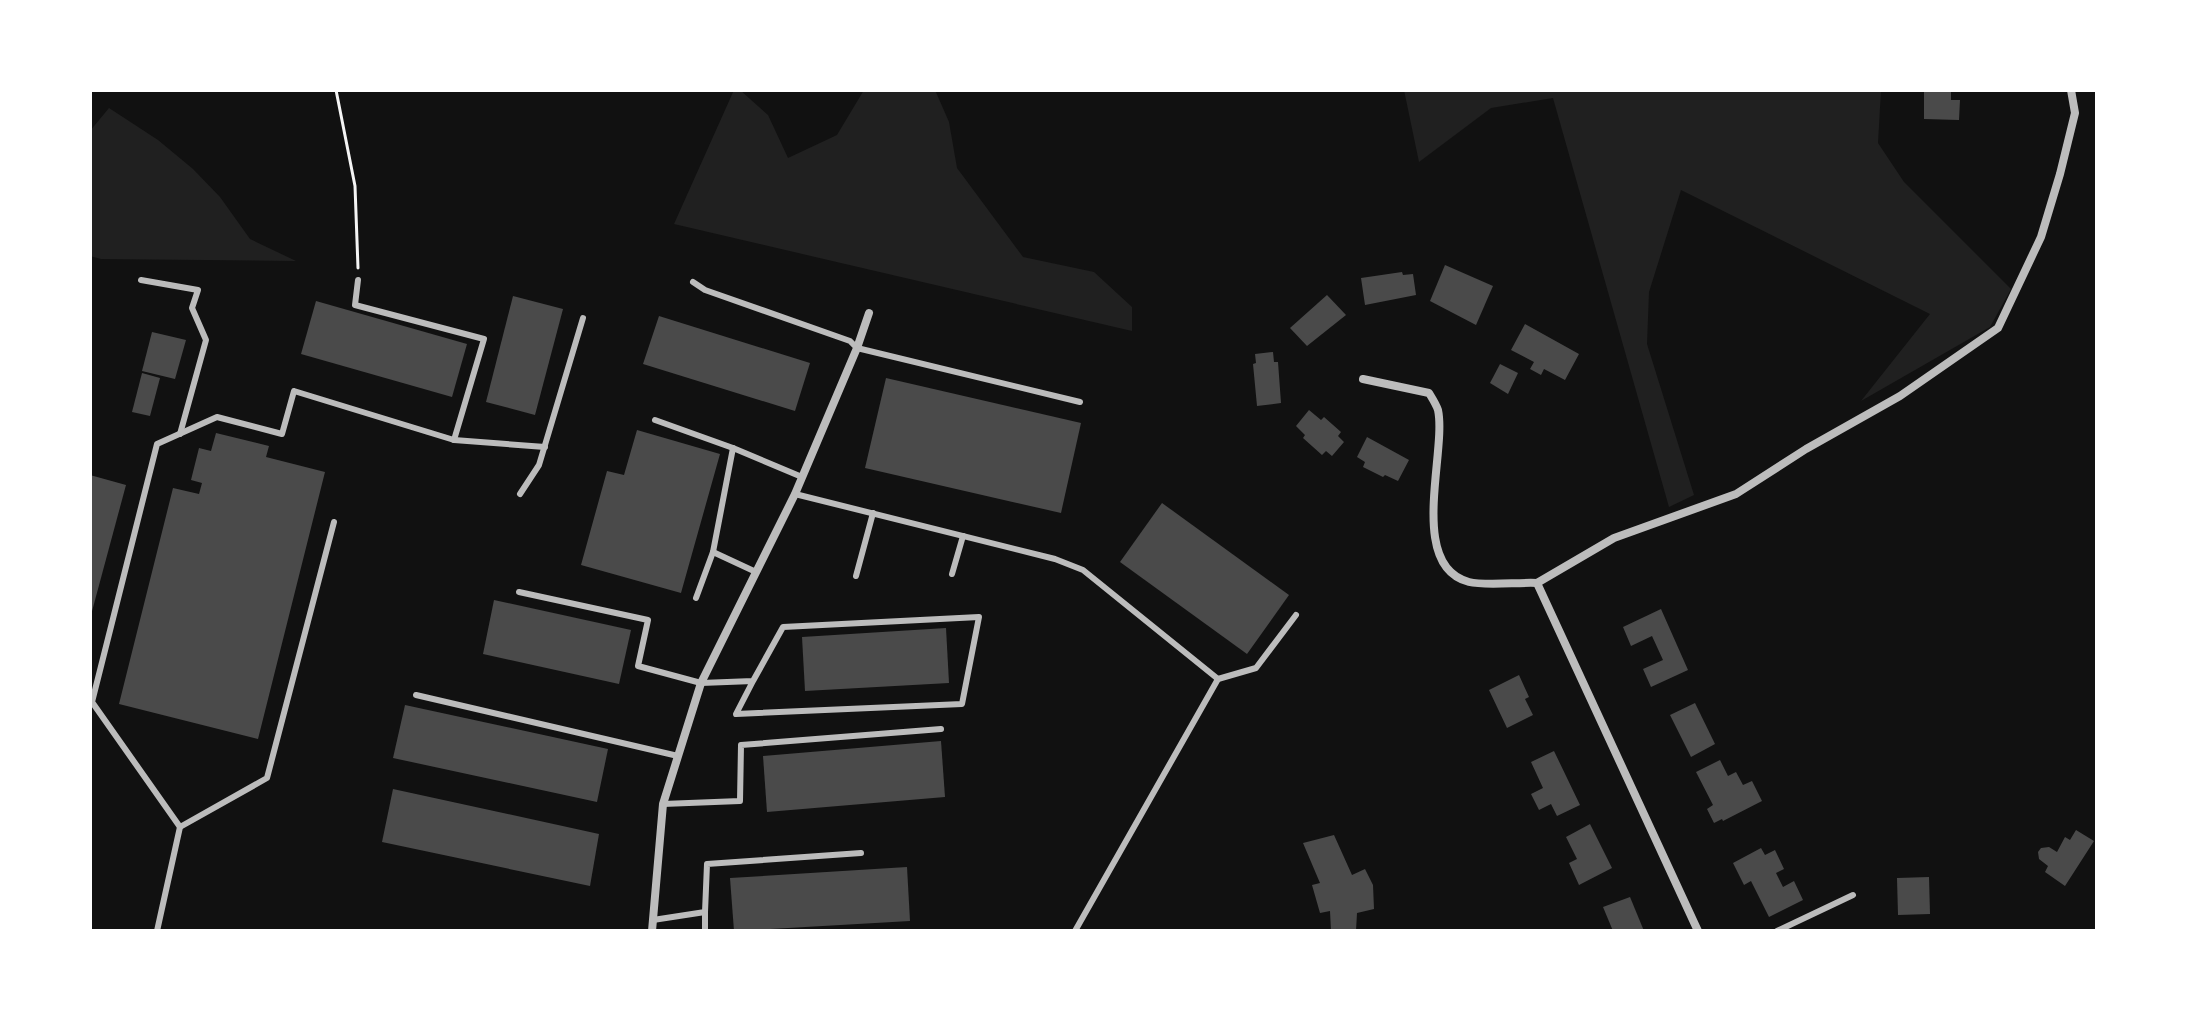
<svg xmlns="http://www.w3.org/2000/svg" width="2187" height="1021" viewBox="0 0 2187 1021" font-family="'Asap Condensed',sans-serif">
<rect width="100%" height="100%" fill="#111"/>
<g fill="#202020">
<polygon points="734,90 740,90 768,115 788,158 837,135 864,90 935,90 949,122 957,168 1023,257 1094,272 1132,307 1132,331 674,224"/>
<polygon points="1404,90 1881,90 1878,143 1904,182 2011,289 1990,327 1861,401 1930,314 1681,190 1649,292 1647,344 1694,495 1669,507 1553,98 1491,108 1419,162"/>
<polygon points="109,108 158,140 193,169 220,197 250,239 296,261 101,259 90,256 90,131"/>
</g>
<g fill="#4a4a4a">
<polygon points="1924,90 1951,90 1951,100 1960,100 1959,120 1924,119"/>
<polygon points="1445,265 1493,286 1476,325 1430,301"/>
<polygon points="1402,272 1403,275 1413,274 1416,295 1365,305 1361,278"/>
<polygon points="1327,295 1346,315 1307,346 1290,328"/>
<polygon points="513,296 563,309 535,415 486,402"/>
<polygon points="316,301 467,344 452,397 301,354"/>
<polygon points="659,316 810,363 795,411 643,364"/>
<polygon points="1525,324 1579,354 1565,380 1544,369 1541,375 1530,369 1534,362 1511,350"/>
<polygon points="152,332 186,340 175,379 142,371"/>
<polygon points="1273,352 1274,362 1278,362 1281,403 1257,406 1253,364 1256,363 1255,354"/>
<polygon points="1500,364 1518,373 1508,394 1490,383"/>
<polygon points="142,373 160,378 150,416 132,412"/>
<polygon points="886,378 1081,423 1061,513 865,468"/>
<polygon points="1309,410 1321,420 1324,417 1341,432 1338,436 1344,442 1332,456 1326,451 1322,455 1303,438 1305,435 1296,426"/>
<polygon points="637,430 720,454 681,593 581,565 607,471 624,475"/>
<polygon points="216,433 269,446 266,457 325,472 258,739 119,704 173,488 199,494 202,483 191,480 199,448 211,451"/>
<polygon points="1367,437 1409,460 1398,481 1385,475 1383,477 1363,467 1365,462 1357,457"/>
<polygon points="90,475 126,485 91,615 90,614"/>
<polygon points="1162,503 1289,595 1247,654 1120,562"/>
<polygon points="494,600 631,630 619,684 483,654"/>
<polygon points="1661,609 1688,670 1651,687 1643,669 1663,660 1652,636 1631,646 1623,627"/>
<polygon points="946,628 949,683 805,691 802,637"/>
<polygon points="1519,675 1529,697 1525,699 1533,715 1507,728 1489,690"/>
<polygon points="1695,703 1715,744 1691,757 1670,715"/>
<polygon points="405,705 608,749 597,802 393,758"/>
<polygon points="941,741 945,797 767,812 763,756"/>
<polygon points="1554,751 1580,805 1557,816 1551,804 1539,810 1531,794 1543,788 1531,762"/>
<polygon points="1720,760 1728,776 1736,772 1743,785 1752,781 1762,801 1723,821 1722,819 1714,823 1707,809 1713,805 1696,772"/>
<polygon points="393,789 599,834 590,886 382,842"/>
<polygon points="1590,824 1612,868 1579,885 1569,863 1577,859 1566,837"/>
<polygon points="2076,830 2094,841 2065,886 2045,872 2048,866 2039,859 2038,852 2041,848 2049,847 2057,852 2065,837 2070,840"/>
<polygon points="1334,835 1352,875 1365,869 1373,885 1374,909 1357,913 1356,931 1331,931 1330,911 1320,913 1312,885 1320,883 1303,843"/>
<polygon points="1761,848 1765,855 1775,850 1784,869 1776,873 1783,887 1794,881 1803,900 1769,917 1751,881 1744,885 1733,863"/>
<polygon points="907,867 910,921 734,931 730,878"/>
<polygon points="1929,877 1930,914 1898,915 1897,878"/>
<polygon points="1630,897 1644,931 1613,931 1603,907"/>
</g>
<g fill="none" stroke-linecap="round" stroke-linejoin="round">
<polyline stroke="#f5f5f5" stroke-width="3" points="336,90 355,186 358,268"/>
<g stroke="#bcbcbc" stroke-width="6">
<polyline points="141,280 198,290 192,308 206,340 180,434"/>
<polyline points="358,280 355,305 484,339 454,440"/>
<polyline points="693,282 705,290 850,341 857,348 1080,402"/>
<polyline points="655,420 733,448"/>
<polyline points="520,494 539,465 583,318"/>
<polyline points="795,494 1055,559 1083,570 1218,679 1075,931"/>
<polyline points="713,552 756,572"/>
<polyline points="952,574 963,536"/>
<polyline points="856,576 873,513"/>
<polyline points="519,592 648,620 638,666 701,683 753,681 783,627 979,617 962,704 736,714 753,681"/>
<polyline points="696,598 713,552 733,448 802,477"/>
<polyline points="1218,679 1256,668 1296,615"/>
<polyline points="416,695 678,756"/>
<polyline points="663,804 740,801 741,745 941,729"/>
<polyline points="180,827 92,702 157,444 217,417 282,434 294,391 454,440 545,447"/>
<polyline points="705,912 705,931"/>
<polyline points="653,920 705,912 707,864 861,853"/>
<polyline points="157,931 180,827 267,778 334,522"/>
<polyline points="1777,931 1853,895"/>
</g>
<g stroke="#bcbcbc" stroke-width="8">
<path d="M1363,379L1429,393C1432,398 1436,404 1438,410C1447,452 1407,566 1469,582C1485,586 1519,582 1537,583"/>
<polyline points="1537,583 1614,538 1736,494 1806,449 1900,396 1998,328 2041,237 2060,174 2075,113 2071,90"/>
<polyline points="1537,583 1698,931"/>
<polyline points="652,931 663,804 701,683 795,494 857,348 869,313"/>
</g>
</g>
<rect width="2187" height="1021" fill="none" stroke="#ffffff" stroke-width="184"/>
</svg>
